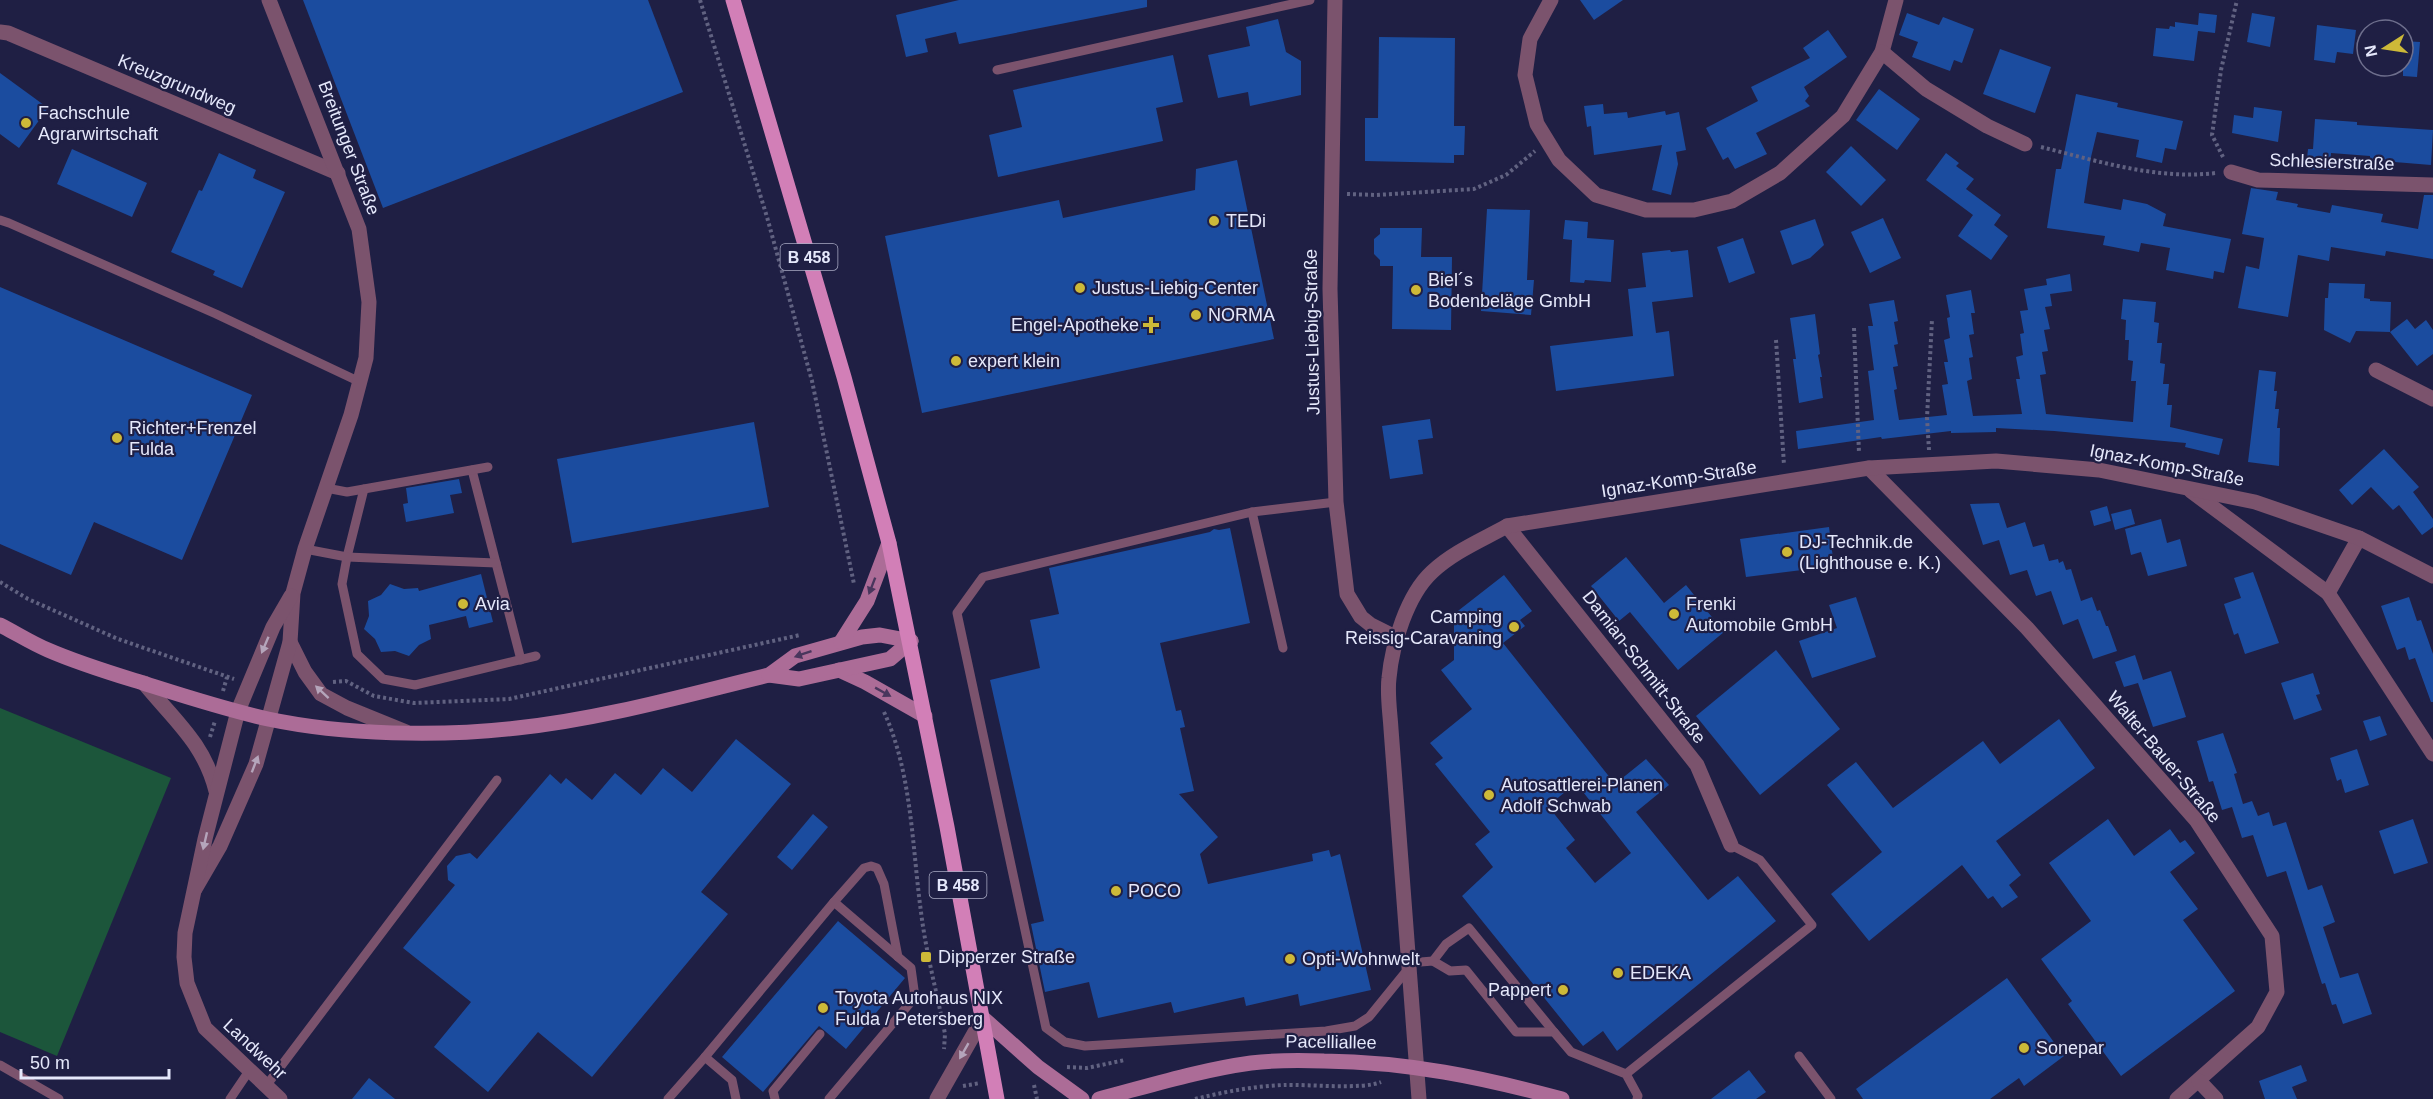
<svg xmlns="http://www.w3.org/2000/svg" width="2433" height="1099" viewBox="0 0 2433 1099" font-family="Helvetica,sans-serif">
<rect width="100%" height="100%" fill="#1f1f44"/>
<polygon fill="#1c563b" points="0,708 171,778 57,1056 0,1032"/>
<g fill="#1b4c9f" fill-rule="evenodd">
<polygon points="303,0 648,0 683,92 383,208"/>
<polygon points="959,0 1147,0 1147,7 959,44 956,32 925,39 928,52 906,57 896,15"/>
<polygon points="1580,0 1623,0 1594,20"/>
<polygon points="1907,13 1939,25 1943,17 1974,29 1962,63 1954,60 1950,71 1912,57 1918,42 1899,35"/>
<polygon points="2199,13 2217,15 2215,33 2198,31 2194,61 2153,56 2156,28 2169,29 2170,26 2175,27 2175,22 2198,25"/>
<polygon points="2252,13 2275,17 2270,47 2247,42"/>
<polygon points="1278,19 1286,52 1301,61 1301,95 1250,106 1248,92 1218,98 1208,55 1250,46 1246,27"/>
<polygon points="2317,25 2356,30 2353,54 2337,52 2335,63 2314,60"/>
<polygon points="1828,30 1847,57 1804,87 1809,96 1805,101 1810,106 1756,133 1767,154 1735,169 1728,157 1723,160 1706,128 1758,101 1751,87 1810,58 1803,48"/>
<polygon points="1379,37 1455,38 1454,126 1465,126 1464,155 1454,155 1454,163 1365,161 1365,118 1378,118"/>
<polygon points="2403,41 2420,42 2417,77 2403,76"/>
<polygon points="2000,49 2051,67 2035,113 1983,94"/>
<polygon points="1173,55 1183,102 1156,108 1163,141 998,177 989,135 1022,127 1013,90"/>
<polygon points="0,73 48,108 19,148 0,134"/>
<polygon points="1879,89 1920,119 1897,150 1856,120"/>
<polygon points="2076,94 2118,103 2117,107 2183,121 2176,150 2165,148 2162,163 2136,157 2139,140 2097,132 2091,157 2084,203 2121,210 2123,199 2147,204 2166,214 2163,226 2231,239 2224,273 2214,271 2213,279 2166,270 2170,248 2141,243 2139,252 2103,245 2105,236 2047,228 2056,169 2061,169"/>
<polygon points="1603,104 1604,114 1627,112 1628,118 1665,111 1666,115 1679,112 1686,150 1676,152 1678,164 1671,195 1652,190 1662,145 1594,155 1591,126 1587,127 1584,106"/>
<polygon points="2254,107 2282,111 2278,142 2232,133 2234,115 2253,118"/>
<polygon points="2315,119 2357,122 2357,125 2433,130 2431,165 2370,160 2370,156 2331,153 2330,170 2306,169 2308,149 2313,149"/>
<polygon points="1851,146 1886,180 1861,206 1826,172"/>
<polygon points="72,149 147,183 132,217 57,184"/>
<polygon points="219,153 256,170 253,178 285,192 242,288 213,275 215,271 171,252 199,190 202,191"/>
<polygon points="1946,153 1959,163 1956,166 1974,179 1966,189 2001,215 1994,225 2008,236 1991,260 1958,236 1973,215 1926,180"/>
<polygon points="1237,160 1274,339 922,413 885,236 1059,200 1063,218 1195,190 1196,169"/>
<polygon points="2251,188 2278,192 2276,200 2298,204 2297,207 2330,213 2332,205 2383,214 2381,222 2418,229 2424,195 2433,195 2433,259 2386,251 2385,256 2331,247 2329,261 2298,255 2288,317 2238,308 2246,266 2259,269 2264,238 2242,234"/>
<polygon points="1487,209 1530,210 1527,280 1534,280 1531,315 1481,311"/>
<polygon points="1883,218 1901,258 1870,273 1851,232"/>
<polygon points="1815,219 1824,245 1810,258 1792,265 1780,231"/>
<polygon points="1565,220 1588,222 1587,238 1614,240 1611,282 1585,280 1584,283 1570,282 1572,240 1563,239"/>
<polygon points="1380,228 1422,228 1421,257 1452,257 1451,330 1392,329 1393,266 1380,266 1380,260 1374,254 1374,239 1380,234"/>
<polygon points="1743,238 1755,273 1729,283 1717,247"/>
<polygon points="1670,250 1671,252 1688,250 1693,297 1652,302 1656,333 1669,331 1674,376 1556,391 1550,346 1633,336 1628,289 1646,287 1642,253"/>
<polygon points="2070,274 2072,291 2050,294 2052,306 2045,307 2050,329 2044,330 2048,351 2042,352 2046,374 2040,375 2046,414 2133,422 2136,381 2131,381 2133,361 2128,360 2129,340 2125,340 2126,320 2121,319 2123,299 2156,302 2154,322 2159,323 2157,343 2162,343 2160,363 2165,364 2163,384 2169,384 2167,405 2172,405 2170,427 2223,439 2219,455 2185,447 2186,443 2054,431 1996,428 1996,432 1951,433 1951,431 1882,439 1881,437 1798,449 1796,431 1874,420 1868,371 1874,370 1868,326 1873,326 1869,304 1894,300 1898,321 1894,322 1898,344 1894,345 1898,366 1893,367 1897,389 1894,390 1899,420 1947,415 1942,385 1948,384 1944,362 1948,362 1944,340 1950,338 1947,318 1950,317 1946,295 1971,290 1975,313 1971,313 1974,334 1969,335 1973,357 1969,358 1972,379 1967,381 1973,416 2022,414 2016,379 2020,379 2016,357 2023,355 2020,334 2024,333 2020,311 2028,310 2024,289 2047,285 2046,279"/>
<polygon points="2329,283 2365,284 2364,298 2370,299 2370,301 2391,302 2390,332 2356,331 2350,343 2324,330 2325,298 2328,298"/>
<polygon points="0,287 252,395 182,560 94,522 71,575 0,544"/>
<polygon points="1815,314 1820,354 1818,355 1822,377 1820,377 1823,398 1799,403 1793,359 1796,359 1790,318"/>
<polygon points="2407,319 2415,329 2426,320 2433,330 2433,354 2417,366 2390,332"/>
<polygon points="2259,370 2276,372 2274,391 2277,391 2275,409 2279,409 2277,428 2280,428 2279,466 2248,462"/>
<polygon points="1430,419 1433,438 1418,440 1423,474 1390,479 1382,426"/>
<polygon points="754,422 769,507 572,543 557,459"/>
<polygon points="2384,449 2419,487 2413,492 2433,519 2433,527 2422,535 2399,505 2393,510 2371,487 2352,505 2339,490"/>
<polygon points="459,479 462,493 450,495 454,513 406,522 403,504 408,503 406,488"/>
<polygon points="1999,503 2007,528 2025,522 2033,547 2044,544 2049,561 2058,559 2059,563 2063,561 2066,570 2071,569 2081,601 2092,597 2097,611 2100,610 2106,626 2108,626 2117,651 2093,659 2078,619 2063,625 2051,591 2036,596 2027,570 2010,575 1999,540 1983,545 1970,504"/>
<polygon points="2107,506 2111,521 2094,526 2090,511"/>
<polygon points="2131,509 2135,524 2115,530 2111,514"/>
<polygon points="2161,519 2167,543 2180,539 2187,566 2148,576 2141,552 2131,555 2125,529"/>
<polygon points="1829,527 1834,566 1746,577 1740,539"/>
<polygon points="1230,528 1250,623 1160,643 1176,711 1181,710 1185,727 1180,728 1194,791 1179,794 1218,837 1200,854 1208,884 1313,861 1312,854 1329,850 1331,857 1340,854 1371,990 1300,1006 1298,994 1246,1006 1244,997 1174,1013 1171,1002 1098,1018 1089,982 1045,992 1031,924 1044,921 990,680 1040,668 1030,620 1059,614 1049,568 1210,532 1214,529 1219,530"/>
<polygon points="1626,557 1664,603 1686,585 1724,632 1678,670 1630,612 1619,621 1591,586"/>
<polygon points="2253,572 2279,643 2245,654 2238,633 2234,635 2224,604 2241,598 2234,578"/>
<polygon points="481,574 493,622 469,628 466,616 429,625 431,639 419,645 409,656 395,651 381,652 375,639 364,629 369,616 368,601 381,595 390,584 404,589 418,588 419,591"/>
<path d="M1504,575L1532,611L1520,620L1525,626L1503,643L1615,784L1646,759L1669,785L1636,812L1708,900L1738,876L1776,921L1617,1051L1603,1031L1583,1046L1462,896L1493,867L1475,844L1490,832L1435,764L1443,758L1430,743L1472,709L1441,670L1454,660V614ZM1576,783L1631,853L1595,883L1566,848L1575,840L1548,806Z"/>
<polygon points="1856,597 1876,657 1812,678 1799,641 1837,628 1829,605"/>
<polygon points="2409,597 2417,621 2421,620 2433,654 2433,702 2431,702 2415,658 2409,660 2405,647 2397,650 2381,606"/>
<polygon points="1776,650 1840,729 1760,795 1696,716"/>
<polygon points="2135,655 2143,680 2171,671 2186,717 2153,727 2138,683 2124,687 2115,662"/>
<polygon points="2313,673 2320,694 2316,695 2322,710 2294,720 2281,683"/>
<polygon points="2380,716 2387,735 2370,741 2363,721"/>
<polygon points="2059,719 2095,768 1996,841 2021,875 2009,885 2018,897 2002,908 1993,896 1988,899 1962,865 1869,941 1831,894 1882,852 1827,785 1856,762 1893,808 1983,741 2000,764"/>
<polygon points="2223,733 2237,773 2234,774 2243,804 2252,801 2258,816 2269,812 2273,826 2286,822 2308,890 2322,885 2335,922 2323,927 2340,978 2358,973 2372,1014 2343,1024 2336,1004 2332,1005 2325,983 2322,984 2286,871 2267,877 2253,835 2242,838 2232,807 2222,810 2213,781 2209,782 2197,741"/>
<polygon points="736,739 791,784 701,892 728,914 592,1077 538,1032 488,1092 434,1047 471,1002 403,948 455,885 448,880 447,866 456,856 470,853 477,859 550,774 561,784 566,778 592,800 615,773 641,795 663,768 692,792"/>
<polygon points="2357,749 2369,785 2345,793 2341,779 2337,781 2330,758"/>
<polygon points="813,814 828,827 792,870 777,857"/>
<polygon points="2108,819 2134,856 2170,829 2180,843 2185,840 2195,853 2170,872 2198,909 2183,920 2235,991 2121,1076 2068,1004 2072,1001 2041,959 2091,921 2049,863"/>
<polygon points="2413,819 2428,863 2394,874 2379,831"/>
<polygon points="838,921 905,978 846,1049 819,1026 763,1092 722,1057"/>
<polygon points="2007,978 2064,1056 2024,1086 2019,1078 1990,1099 1863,1099 1856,1089"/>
<polygon points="2301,1065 2307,1081 2292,1087 2297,1099 2265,1099 2259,1081"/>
<polygon points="1749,1070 1766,1092 1756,1099 1711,1099"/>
<polygon points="369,1078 395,1099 352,1099"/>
</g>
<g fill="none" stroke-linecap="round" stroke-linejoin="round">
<g stroke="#616281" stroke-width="4" stroke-dasharray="3 3" stroke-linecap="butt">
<polyline points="700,0 767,217 812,381 854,584"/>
<path d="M2041,147C2098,161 2156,180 2216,173"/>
<polyline points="2223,157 2212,135 2221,70 2237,0"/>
<polyline points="1347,194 1376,195 1474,189 1506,175 1535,151"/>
<polyline points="1854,328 1859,453"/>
<polyline points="1776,340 1784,465"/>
<polyline points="1929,450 1927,418 1932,319"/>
<polyline points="0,582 28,599 118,639 234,679"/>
<polyline points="333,682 346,681 374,696 414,703 509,699 800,635"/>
<polyline points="223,691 227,677"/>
<path d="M884,712C912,773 912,846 921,912C926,953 937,993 945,1034L944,1049"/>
<polyline points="210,737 215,721"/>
<polyline points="1067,1067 1087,1068 1125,1060"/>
<polyline points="1034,1085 1037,1099"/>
<polyline points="963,1086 980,1083"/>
<path d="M1195,1099C1224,1092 1254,1086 1284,1085C1308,1084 1362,1090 1381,1082"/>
</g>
<g stroke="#7b536d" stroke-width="9">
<polyline points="997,70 1310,0"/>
<polyline points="0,220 9,223 216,314 360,382"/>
<polyline points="472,470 521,660"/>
<polyline points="326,488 347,492 488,467"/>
<polyline points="364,489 347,557 496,563"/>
<polyline points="1252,512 983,577 957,613 1046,1028 1065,1042 1085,1046 1326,1031 1355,1026 1369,1017 1408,969"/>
<polyline points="305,549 347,557 342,584 357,654 383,679 415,685 536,656"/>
<polyline points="1283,648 1252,512 1336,502"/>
<polyline points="834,902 864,868 871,866 877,868 884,884 898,957"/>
<polyline points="1433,961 1446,944 1469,928 1554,1032"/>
<polyline points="1408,963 1433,961 1450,971 1466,970 1516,1032 1554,1032 1571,1052 1626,1074 1638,1096 1637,1099"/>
<polyline points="1799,1056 1831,1099"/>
<polyline points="0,1065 59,1099"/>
<polyline points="1626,1074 1812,925 1760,860 1731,845"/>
<polyline points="266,1086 497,780"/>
<polyline points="230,1099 249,1071"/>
<polyline points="668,1099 705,1057"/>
<polyline points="736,1099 732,1080 705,1057 834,902 911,968 915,997 829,1099"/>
<polyline points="775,1099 773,1091 820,1034"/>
</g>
<g stroke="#7b536d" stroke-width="15">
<polyline points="1335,0 1330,289 1336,502 1347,594 1361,617 1371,625 1397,638"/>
<polyline points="1551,0 1530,39 1525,75 1537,124 1559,160 1596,195 1646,210 1694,210 1732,201 1780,173 1843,116 1882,52 1896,0"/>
<polyline points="0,32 8,33 338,173"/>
<polyline points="1882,52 1926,89 1987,126 2025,144"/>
<polyline points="2231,172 2258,180 2433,185"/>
<polyline points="2376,370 2433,399"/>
<polyline points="1869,468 2027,628 2196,820 2272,936 2277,992 2258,1027 2177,1099"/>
<polyline points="2191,491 2328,593 2433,754"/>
<polyline points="1507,526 1697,765 1731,845"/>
<polyline points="2328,593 2359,538"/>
<polyline points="290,642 305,672 321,694 347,708 406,732"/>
<path d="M144,683C174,720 204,743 216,791"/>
<polyline points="195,889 220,846 256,764 290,642 293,593 305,549 351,415 366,358 369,302 359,229 269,0"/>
<polyline points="2199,1081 2216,1099"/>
<polyline points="280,1099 205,1028 187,983 184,957 185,933 205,839 238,711 273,627 291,596"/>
<polyline points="937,1099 983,1018"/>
<path d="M1419,1099L1391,729C1390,712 1387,694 1389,678C1392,645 1407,595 1432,572C1453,552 1482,540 1507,526L1869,468L1996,461L2099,470L2255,502L2359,538L2433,576"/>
</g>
<g stroke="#ac6c97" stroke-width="15">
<path d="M0,625C16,633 31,643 48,650C80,664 114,674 146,684C187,697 227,710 268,719C344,735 440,737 517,728C602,719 686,695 769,675L795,656L862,637L880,635L911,641"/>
<polyline points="841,642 867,601 889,543"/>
<polyline points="839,670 865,682 925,716"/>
<polyline points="769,675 799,679 890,659 911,641"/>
<polyline points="983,1018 1038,1067 1082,1099"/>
<path d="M1099,1099C1149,1086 1200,1070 1251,1063C1275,1060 1299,1060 1324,1061C1408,1062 1481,1077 1562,1099"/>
</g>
<polyline stroke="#d27fb7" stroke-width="15" points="733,0 844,377 889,543 947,827 997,1099"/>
</g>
<defs><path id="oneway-solid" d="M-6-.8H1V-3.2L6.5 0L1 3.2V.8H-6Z" transform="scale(1.5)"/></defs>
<g fill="#49365d">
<use href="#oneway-solid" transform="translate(872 586) rotate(111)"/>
<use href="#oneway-solid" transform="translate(803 654) rotate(161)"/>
<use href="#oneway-solid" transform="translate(883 692) rotate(29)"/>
</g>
<g fill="#b5a5bb">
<use href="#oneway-solid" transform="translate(265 645) rotate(113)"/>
<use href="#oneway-solid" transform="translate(322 692) rotate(-137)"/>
<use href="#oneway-solid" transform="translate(255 764) rotate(-69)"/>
<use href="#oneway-solid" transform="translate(205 841) rotate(103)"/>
<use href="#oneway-solid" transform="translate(964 1051) rotate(120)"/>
</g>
<g fill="#cdb938" stroke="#1f1f44" stroke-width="2">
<circle cx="26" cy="123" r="6"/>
<circle cx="1214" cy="221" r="6"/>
<circle cx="1080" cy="288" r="6"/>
<circle cx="1416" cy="290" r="6"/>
<circle cx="1196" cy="315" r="6"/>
<path d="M1148 316h6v6h6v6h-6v6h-6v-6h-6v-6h6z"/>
<circle cx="956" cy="361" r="6"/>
<circle cx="117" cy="438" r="6"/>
<circle cx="1787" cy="552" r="6"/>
<circle cx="463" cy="604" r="6"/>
<circle cx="1674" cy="614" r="6"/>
<circle cx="1514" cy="627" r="6"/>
<circle cx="1489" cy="795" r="6"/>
<circle cx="1116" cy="891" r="6"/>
<rect x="920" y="951" width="12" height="12" rx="3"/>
<circle cx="1290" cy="959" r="6"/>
<circle cx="1618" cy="973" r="6"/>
<circle cx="1563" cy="990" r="6"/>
<circle cx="823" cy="1008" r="6"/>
<circle cx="2024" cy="1048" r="6"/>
</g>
<g text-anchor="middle" stroke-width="4.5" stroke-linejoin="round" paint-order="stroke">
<g fill="#1f1f44" stroke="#aaacc4" stroke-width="1.5">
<rect x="780.5" y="244" width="57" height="26" rx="4.5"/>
<rect x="929.5" y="872" width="57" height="26" rx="4.5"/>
</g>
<g font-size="16" font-weight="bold" fill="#e5e8fb">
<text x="809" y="263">B 458</text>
<text x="958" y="891">B 458</text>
</g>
<g font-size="18" fill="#e5e8fb" stroke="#1f1f44">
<text transform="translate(177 84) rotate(23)" y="6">Kreuzgrundweg</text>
<text transform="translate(349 148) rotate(69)" y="6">Breitunger Straße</text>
<text transform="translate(2332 162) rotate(2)" y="6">Schlesierstraße</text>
<text transform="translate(1312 332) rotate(-91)" y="6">Justus-Liebig-Straße</text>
<text transform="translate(2167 465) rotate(11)" y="6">Ignaz-Komp-Straße</text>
<text transform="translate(1679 479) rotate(-9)" y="6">Ignaz-Komp-Straße</text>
<text transform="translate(1644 667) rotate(52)" y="6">Damian-Schmitt-Straße</text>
<text transform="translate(2164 757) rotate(50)" y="6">Walter-Bauer-Straße</text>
<text transform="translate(1331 1042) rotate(1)" y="6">Pacelliallee</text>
<text transform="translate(255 1049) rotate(43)" y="6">Landwehr</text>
</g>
<g font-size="18" fill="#e5e8fb" stroke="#1f1f44" text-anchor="start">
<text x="38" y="119">Fachschule<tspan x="38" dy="21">Agrarwirtschaft</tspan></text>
<text x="1226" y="227">TEDi</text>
<text x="1428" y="286">Biel´s<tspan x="1428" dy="21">Bodenbeläge GmbH</tspan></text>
<text x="1092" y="294">Justus-Liebig-Center</text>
<text x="1208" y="321">NORMA</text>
<text x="1139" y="331" text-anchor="end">Engel-Apotheke</text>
<text x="968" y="367">expert klein</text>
<text x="129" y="434">Richter+Frenzel<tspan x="129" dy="21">Fulda</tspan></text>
<text x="1799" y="548">DJ-Technik.de<tspan x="1799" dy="21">(Lighthouse e. K.)</tspan></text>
<text x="475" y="610">Avia</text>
<text x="1686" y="610">Frenki<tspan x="1686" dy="21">Automobile GmbH</tspan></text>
<text x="1502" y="623" text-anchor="end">Camping<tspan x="1502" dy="21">Reissig-Caravaning</tspan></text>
<text x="1501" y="791">Autosattlerei-Planen<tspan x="1501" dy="21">Adolf Schwab</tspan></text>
<text x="1128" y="897">POCO</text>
<text x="938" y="963">Dipperzer Straße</text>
<text x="1302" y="965">Opti-Wohnwelt</text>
<text x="1630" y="979">EDEKA</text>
<text x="1551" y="996" text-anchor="end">Pappert</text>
<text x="835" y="1004">Toyota Autohaus NIX<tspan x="835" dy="21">Fulda / Petersberg</tspan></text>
<text x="2036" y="1054">Sonepar</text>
</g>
</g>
<g transform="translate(2385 48) rotate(258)"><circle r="28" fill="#1f1f44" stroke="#6e6f8d" stroke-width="1.5"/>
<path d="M0-4.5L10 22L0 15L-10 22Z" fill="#cdb938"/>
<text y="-9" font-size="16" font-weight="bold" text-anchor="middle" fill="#e5e8fb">N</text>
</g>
<path d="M21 1069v9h148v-9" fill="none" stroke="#e5e8fb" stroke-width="3"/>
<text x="30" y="1069" font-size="18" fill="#e5e8fb" stroke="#1f1f44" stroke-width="4.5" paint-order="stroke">50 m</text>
</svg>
